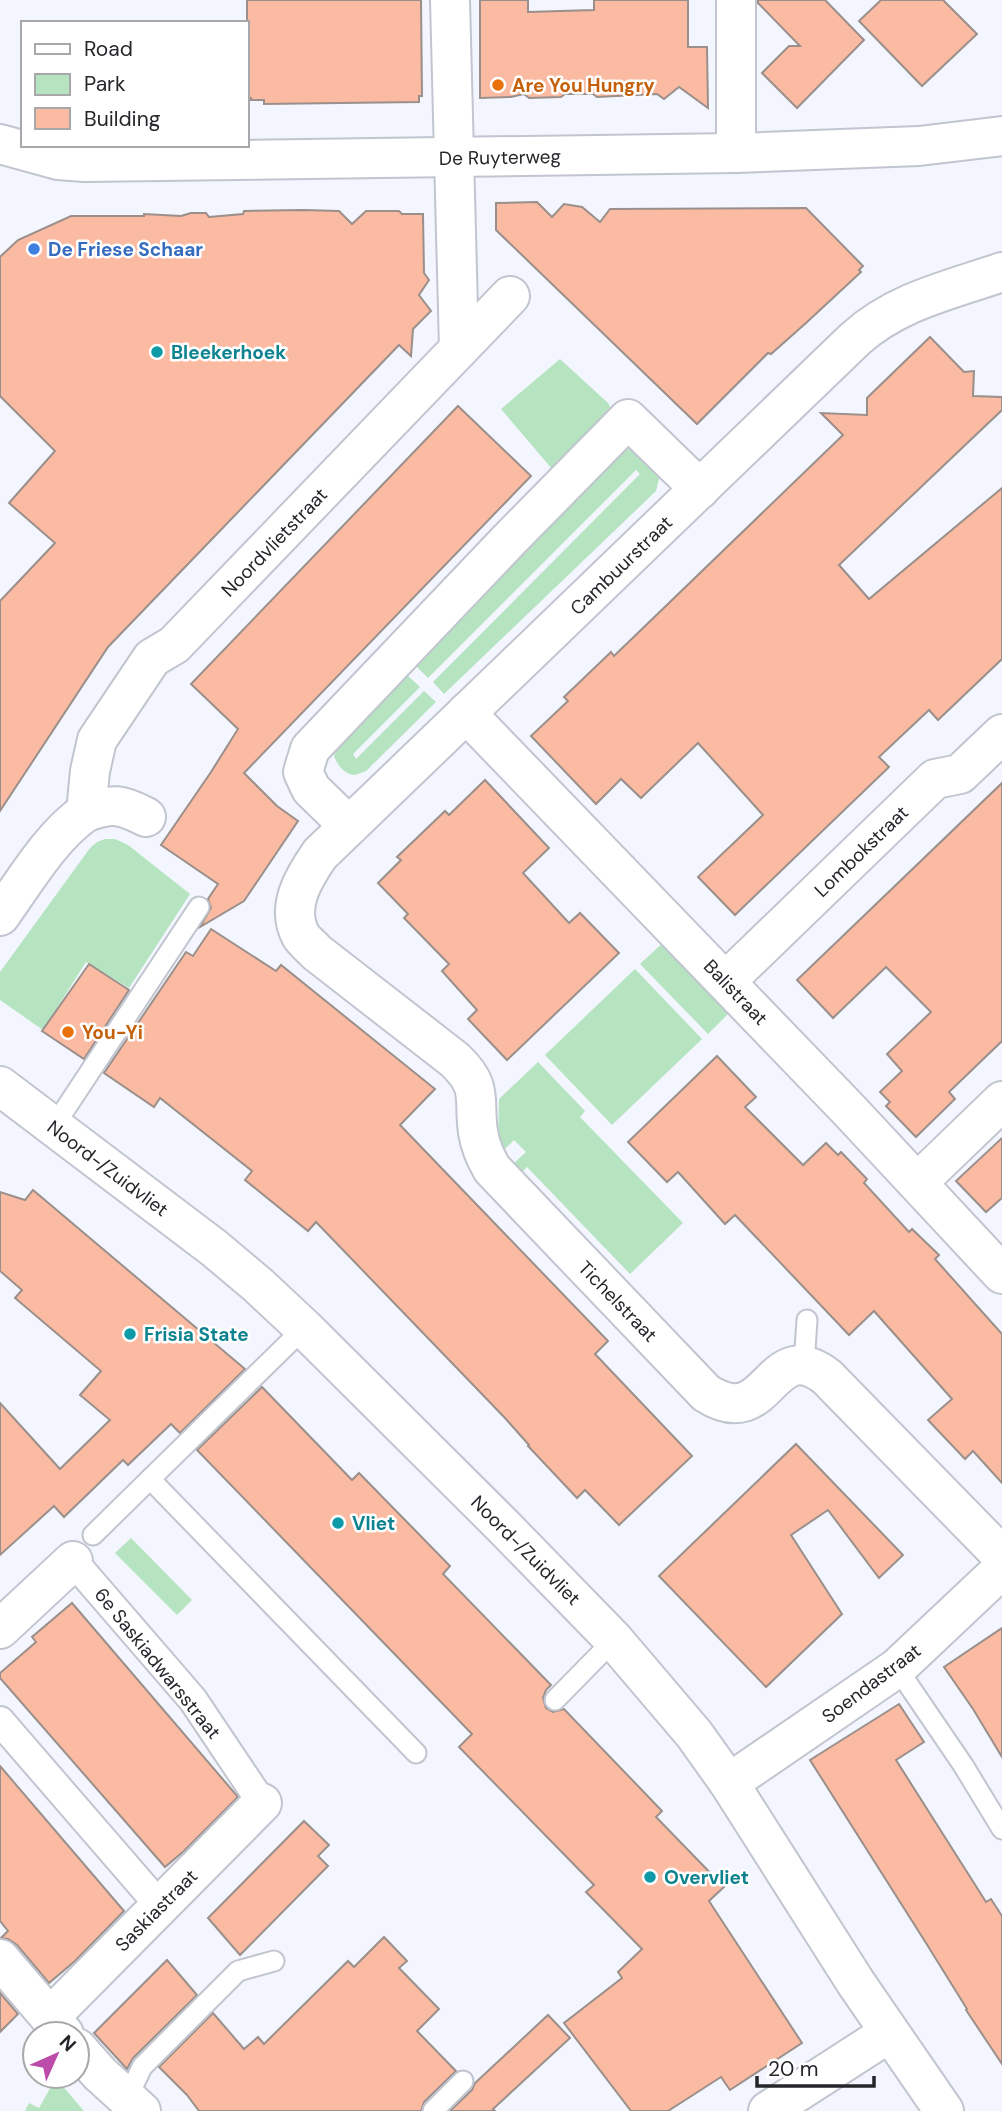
<svg xmlns="http://www.w3.org/2000/svg" width="1002" height="2111" viewBox="0 0 1002 2111" font-family="'DM Sans',sans-serif">
<rect width="100%" height="100%" fill="#f3f6fe"/>
<g fill="#b6e3c0">
<polygon points="560,359 608,403 613,412 558,476 501,409"/>
<polygon points="620,448 634,450 658,473 659,479 656,491 444,694 433,682 640,474 636,470 428,678 416,666 601,473"/>
<path d="M407,675L420,687L353,754L356,759L424,691L436,702L366,771L355,775C344,774 338,766 334,756L338,747Z"/>
<polygon points="105,839 115,839 128,845 190,894 129,988 86,962 43,1030 0,1000 0,972 90,848 97,842"/>
<polygon points="666,940 732,1010 708,1034 640,964"/>
<polygon points="635,969 702,1039 612,1125 545,1055"/>
<polygon points="538,1062 585,1111 580,1117 683,1223 630,1274 527,1167 521,1173 513,1164 526,1152 514,1140 503,1151 498,1140 499,1099"/>
<polygon points="131,1538 192,1600 177,1615 115,1553"/>
<polygon points="47,2076 54,2076 84,2111 25,2111 29,2103 39,2108 53,2083"/>
</g>
<g fill="#fbbaa2" stroke="#9a8f8b" stroke-width="2">
<polygon points="247,0 421,0 422,96 419,96 419,102 264,104 264,100 251,100 251,98 247,98"/>
<polygon points="480,0 528,0 528,12 594,10 594,0 688,0 688,47 707,47 708,108 679,87 664,99 657,94 597,97 593,94 565,94 561,97 529,98 524,94 511,97 480,98"/>
<polygon points="758,0 825,0 864,40 797,108 762,73 789,46 800,46 758,3"/>
<polygon points="881,0 943,0 977,34 922,86 859,21"/>
<polygon points="537,202 552,217 564,204 582,207 600,222 610,209 806,208 863,266 859,270 861,272 806,323 771,354 768,353 697,424 496,230 496,203"/>
<polygon points="303,210 339,211 352,224 366,211 399,211 402,214 423,214 424,273 429,280 419,295 431,311 413,329 411,356 399,345 108,647 0,811 0,601 55,543 9,503 55,451 0,396 0,257 18,240 71,216 144,216 144,214 181,216 191,213 206,213 209,217 243,214 244,211"/>
<polygon points="930,337 964,372 974,371 973,396 1002,397 1002,410 839,565 869,599 1002,488 1002,659 938,720 929,710 879,757 889,767 735,915 698,877 763,815 698,743 641,798 621,779 596,804 531,736 568,701 564,697 611,652 614,656 843,435 821,413 867,415 867,398"/>
<polygon points="458,406 531,476 244,773 277,806 298,821 244,901 200,927 211,908 208,899 218,884 161,845 211,772 238,729 191,684"/>
<polygon points="485,780 549,848 523,873 569,923 580,913 619,953 507,1060 468,1019 477,1010 442,971 449,964 404,918 408,914 378,883 401,860 397,857 445,811 449,815"/>
<polygon points="1002,783 1002,1041 949,1092 955,1099 916,1137 886,1106 890,1102 880,1092 902,1071 887,1054 931,1012 886,967 833,1018 797,980"/>
<polygon points="211,929 276,971 281,965 435,1089 400,1125 608,1341 595,1354 692,1456 619,1525 585,1490 577,1498 528,1446 529,1445 505,1418 316,1222 308,1231 245,1180 252,1171 160,1098 154,1107 104,1073 186,952 193,956"/>
<polygon points="89,964 129,990 84,1059 42,1031"/>
<polygon points="717,1056 756,1097 745,1107 803,1165 826,1143 838,1155 841,1152 867,1179 864,1183 909,1232 912,1229 939,1255 935,1259 1002,1334 1002,1483 973,1451 965,1459 928,1420 952,1399 874,1311 849,1335 735,1215 725,1224 678,1172 667,1182 628,1142"/>
<polygon points="1002,1138 1002,1198 986,1212 956,1181"/>
<polygon points="33,1190 245,1369 180,1433 171,1424 128,1465 123,1460 64,1517 54,1506 0,1555 0,1403 60,1469 110,1420 80,1395 101,1371 15,1298 22,1290 0,1271 0,1192 25,1200"/>
<polygon points="262,1387 352,1480 359,1473 450,1566 443,1574 551,1685 546,1690 543,1698 546,1708 553,1712 564,1709 662,1811 656,1817 724,1887 709,1901 802,2043 730,2090 721,2077 668,2111 631,2111 564,2023 622,1978 618,1972 642,1949 586,1892 594,1885 459,1747 472,1734 197,1450"/>
<polygon points="796,1444 903,1555 879,1578 828,1510 791,1535 842,1614 766,1687 659,1576"/>
<polygon points="72,1603 238,1797 184,1851 165,1867 0,1678 0,1673 36,1642 32,1637"/>
<polygon points="1002,1628 1002,1757 973,1709 944,1667"/>
<polygon points="899,1704 924,1742 896,1760 986,1902 991,1899 1002,1916 1002,2064 966,2010 967,2009 926,1943 810,1760"/>
<polygon points="0,1766 124,1911 75,1961 49,1983 17,1945 8,1939 1,1938 8,1931 0,1921"/>
<polygon points="304,1821 329,1845 318,1856 328,1866 240,1955 208,1918"/>
<polygon points="384,1937 407,1961 399,1968 439,2009 417,2031 456,2071 424,2102 421,2111 199,2111 187,2095 159,2067 213,2013 244,2049 258,2037 264,2044 348,1961 354,1967"/>
<polygon points="167,1960 197,1995 133,2058 127,2069 94,2033"/>
<polygon points="0,1993 18,2014 0,2032"/>
<polygon points="548,2015 570,2038 493,2109 495,2111 450,2111 472,2090 475,2083"/>
</g>
<g fill="none" stroke-linecap="round" stroke-linejoin="round">
<defs>
<g id="service">
<polyline points="54,1126 199,907"/>
<polyline points="804,1364 807,1320"/>
<polyline points="150,1479 416,1753"/>
<polyline points="93,1535 304,1328"/>
<polyline points="897,1668 963,1765 1002,1829"/>
<polyline points="555,1700 614,1640"/>
<polyline points="127,2099 142,2067 238,1971 274,1961"/>
<polyline points="433,2111 463,2081"/>
</g>
<g id="pedestrian">
<polyline points="73,1561 193,1700 262,1803"/>
<polyline points="0,1721 160,1906"/>
</g>
<g id="minor">
<polyline points="450,0 459,349"/>
<polyline points="736,0 736,153"/>
<polyline points="0,144 58,160 85,162 736,153 919,146 1002,136"/>
<path d="M1002,272C950,290 897,301 855,339L320,854C304,877 285,907 301,936C304,941 312,947 316,952L455,1060C484,1088 473,1098 478,1132C480,1146 485,1157 492,1169L706,1393C771,1435 768,1332 827,1377L1002,1556"/>
<polyline points="466,713 849,1110 1002,1274"/>
<path d="M86,812C113,803 121,804 146,817"/>
<polyline points="349,826 311,789 303,772 310,749 508,541 628,419 700,489"/>
<path d="M0,916C25,881 51,836 86,812L90,771L97,740L152,658L174,645L510,296"/>
<polyline points="726,981 935,779 960,774 1002,734"/>
<polyline points="918,1182 1002,1101"/>
<polyline points="0,1629 73,1561"/>
<polyline points="729,1783 897,1668 1002,1569"/>
<polyline points="0,1959 64,2034"/>
<polyline points="50,2017 262,1803"/>
<polyline points="77,2048 100,2074 141,2111"/>
<polyline points="768,2111 889,2033"/>
</g>
<polyline id="secondary" points="0,1086 214,1248 258,1285 304,1328 503,1526 614,1640 694,1734 729,1783 856,1983 944,2111"/>
</defs>
<use href="#service" stroke="#c1c5cf" stroke-width="23"/>
<use href="#pedestrian" stroke="#c1c5cf" stroke-width="32"/>
<use href="#minor" stroke="#c1c5cf" stroke-width="42"/>
<use href="#secondary" stroke="#c1c5cf" stroke-width="42"/>
<use href="#service" stroke="#fff" stroke-width="19"/>
<use href="#pedestrian" stroke="#fff" stroke-width="28"/>
<use href="#minor" stroke="#fff" stroke-width="38"/>
<use href="#secondary" stroke="#fff" stroke-width="38"/>
</g>
<g fill="#e8710a" stroke="#fff" stroke-width="2.5">
<circle cx="498" cy="85" r="7"/>
<circle cx="68" cy="1032" r="7"/>
</g>
<circle fill="#3f7fe0" stroke="#fff" stroke-width="2.5" cx="34" cy="249" r="7"/>
<g fill="#0f9aa8" stroke="#fff" stroke-width="2.5">
<circle cx="157" cy="352" r="7"/>
<circle cx="130" cy="1334" r="7"/>
<circle cx="338" cy="1523" r="7"/>
<circle cx="650" cy="1877" r="7"/>
</g>
<g text-anchor="middle" stroke-width="5" stroke-linejoin="round" paint-order="stroke">
<g font-size="19" font-weight="bold" fill="#c56008" stroke="#fff" text-anchor="start">
<text x="512" y="92">Are You Hungry</text>
<text x="82" y="1039">You-Yi</text>
</g>
<g font-size="19" fill="#25262a" stroke="#fff">
<text transform="translate(500 157) rotate(-1)" y="7">De Ruyterweg</text>
<text transform="translate(274 542) rotate(-46)" y="7">Noordvlietstraat</text>
<text transform="translate(621 565) rotate(-44)" y="7">Cambuurstraat</text>
<text transform="translate(861 851) rotate(-44)" y="7">Lombokstraat</text>
<text transform="translate(736 992) rotate(46)" y="7">Balistraat</text>
<text transform="translate(108 1168) rotate(37)" y="7">Noord-/Zuidvliet</text>
<text transform="translate(618 1301) rotate(46)" y="7">Tichelstraat</text>
<text transform="translate(526 1550) rotate(45)" y="7">Noord-/Zuidvliet</text>
<text transform="translate(158 1663) rotate(51)" y="7">6e Saskiadwarsstraat</text>
<text transform="translate(871 1683) rotate(-37)" y="7">Soendastraat</text>
<text transform="translate(156 1910) rotate(-45)" y="7">Saskiastraat</text>
</g>
<g font-size="19" font-weight="bold" fill="#366cbe" stroke="#fff" text-anchor="start">
<text x="48" y="256">De Friese Schaar</text>
</g>
<g font-size="19" font-weight="bold" fill="#0d838f" stroke="#fff" text-anchor="start">
<text x="171" y="359">Bleekerhoek</text>
<text x="144" y="1341">Frisia State</text>
<text x="352" y="1530">Vliet</text>
<text x="664" y="1884">Overvliet</text>
</g>
</g>
<rect x="21" y="21" width="228" height="126" fill="#ffffff" stroke="#a8a8aa" stroke-width="2"/>
<rect x="35" y="44" width="35" height="10" fill="#ffffff" stroke="#a8a8aa" stroke-width="2"/>
<text x="84" y="56" font-size="21" fill="#25262a">Road</text>
<rect x="35" y="74" width="35" height="21" fill="#b6e3c0" stroke="#a8a8aa" stroke-width="2"/>
<text x="84" y="91" font-size="21" fill="#25262a">Park</text>
<rect x="35" y="108" width="35" height="21" fill="#fbbaa2" stroke="#a8a8aa" stroke-width="2"/>
<text x="84" y="126" font-size="21" fill="#25262a">Building</text>
<g transform="translate(56 2055) rotate(45)"><circle r="33" fill="#ffffff" stroke="#a8a8aa" stroke-width="2"/>
<path d="M0-5L12 26L0 18L-12 26Z" fill="#bc4ca9"/>
<text y="-10" font-size="19" font-weight="bold" text-anchor="middle" fill="#25262a">N</text>
</g>
<path d="M757 2076v10h117v-10" fill="none" stroke="#25262a" stroke-width="3.5"/>
<text x="768" y="2076" font-size="21" fill="#25262a" stroke="#ffffff" stroke-width="5" paint-order="stroke">20 m</text>
</svg>
